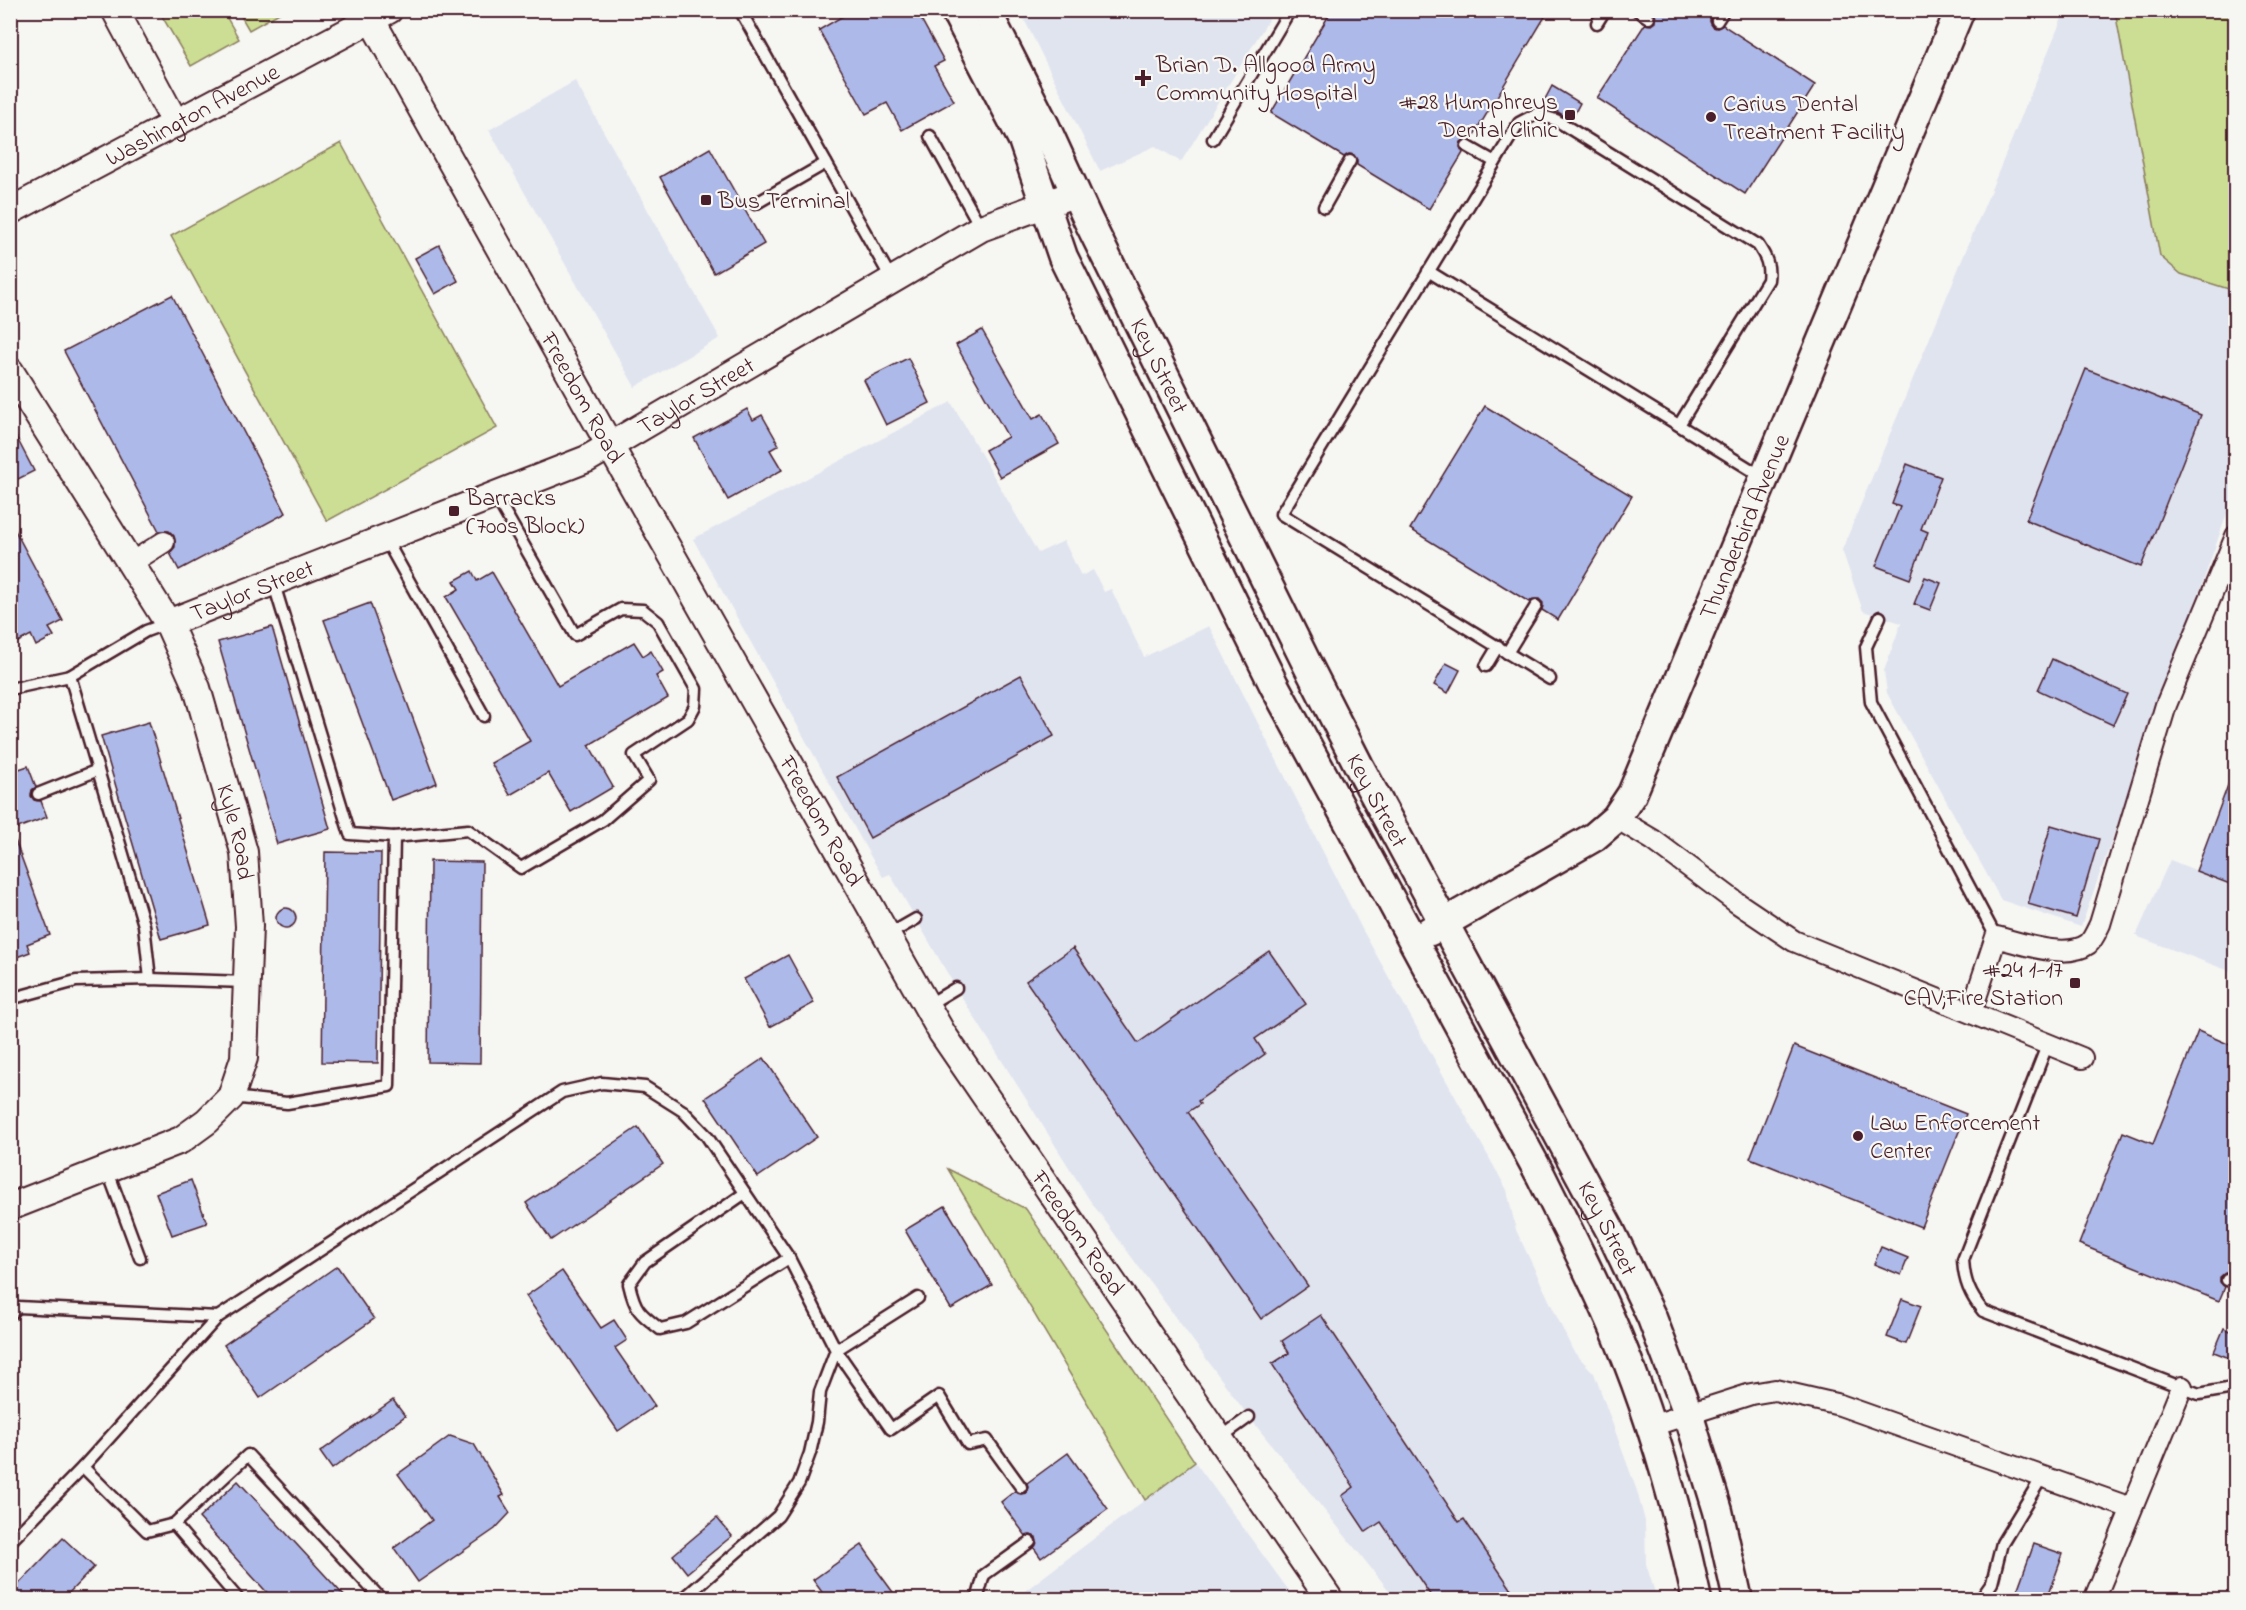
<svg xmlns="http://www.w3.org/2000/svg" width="2246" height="1610" viewBox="0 0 2246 1610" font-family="'Indie Flower',sans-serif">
<rect width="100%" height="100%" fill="#f6f6f2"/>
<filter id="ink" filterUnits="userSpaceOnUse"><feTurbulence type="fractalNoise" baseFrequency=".0167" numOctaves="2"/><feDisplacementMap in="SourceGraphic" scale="12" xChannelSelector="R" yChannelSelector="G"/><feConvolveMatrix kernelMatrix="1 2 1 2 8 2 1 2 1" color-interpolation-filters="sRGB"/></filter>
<g filter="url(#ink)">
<g fill="#e0e4ef">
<polygon points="1020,11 1274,11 1181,162 1155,146 1100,171"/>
<polygon points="2065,11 2115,11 2160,256 2181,274 2235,291 2236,488 2081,927 2001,900 1887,693 1884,671 1901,623 1863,611 1842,550"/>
<polygon points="575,81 720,338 635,387 489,130"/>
<polygon points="951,402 1038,553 1064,541 1081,576 1093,570 1104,592 1111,589 1144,657 1209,626 1362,929 1507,1190 1516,1230 1573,1351 1594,1373 1637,1491 1645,1521 1646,1564 1657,1599 1396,1599 1249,1417 1089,1199 956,988 890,874 883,877 871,857 693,539"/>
<polygon points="2170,860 2235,886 2235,973 2136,936"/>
<polygon points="1195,1462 1295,1599 1013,1600"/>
</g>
<g fill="#ccde93" stroke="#8b7e5f" stroke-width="1.5">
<polygon points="159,11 223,11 239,39 191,66"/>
<polygon points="238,11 283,11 249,30"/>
<polygon points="2115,11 2235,11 2235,291 2181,274 2160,256"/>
<polygon points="341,143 497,428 327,521 171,236"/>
<polygon points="948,1169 1026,1209 1195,1462 1145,1500"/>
</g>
<g fill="#adb9e9" stroke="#4a1f2b" stroke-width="1.5">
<polygon points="853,10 916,10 944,61 934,66 954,101 902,130 887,103 866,114 819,30"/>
<polygon points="1332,10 1549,10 1471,140 1466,139 1461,142 1460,147 1463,153 1429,209 1357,165 1357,160 1354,155 1349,154 1344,157 1271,113"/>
<polygon points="1653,10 1701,10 1711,17 1710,21 1713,27 1717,28 1723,25 1815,85 1745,194 1597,98 1645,24 1652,25 1656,22 1656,18"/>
<polygon points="1552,86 1580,103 1571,120 1543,103"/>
<polygon points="710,148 764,244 714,273 660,177"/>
<polygon points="439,245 458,281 435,294 415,258"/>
<polygon points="172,295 286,513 179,570 170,553 175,547 174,536 169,531 159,531 64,351"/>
<polygon points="982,330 1033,419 1042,414 1059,444 1000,477 985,450 1008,437 956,345"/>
<polygon points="908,358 930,403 886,425 864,380"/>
<polygon points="2086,369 2201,415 2141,567 2026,520"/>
<polygon points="1485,406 1632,496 1558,620 1542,610 1543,603 1539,599 1533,599 1529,602 1410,529"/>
<polygon points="747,409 753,420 762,415 779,445 770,450 782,470 728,500 694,438"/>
<polygon points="10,425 34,471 10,483"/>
<polygon points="1907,464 1941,477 1921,529 1928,532 1910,579 1876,566 1900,507 1892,504"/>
<polygon points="10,521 63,621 49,628 54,636 36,646 31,635 16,643 10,633"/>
<polygon points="472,571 477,581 492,572 558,686 634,642 643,656 651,651 663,672 656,676 668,698 589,745 613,787 571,812 548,773 510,795 491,763 530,741 446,597 459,589 454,581"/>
<polygon points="1925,577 1941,583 1930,610 1914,604"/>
<polygon points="370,603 437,783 391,800 324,620"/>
<polygon points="272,627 330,829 277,844 218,642"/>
<polygon points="2052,659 2127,694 2113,725 2038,690"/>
<polygon points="1446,663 1460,670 1448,693 1434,685"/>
<polygon points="1021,675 1054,736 870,838 837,777"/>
<polygon points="149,722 210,925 161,939 101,736"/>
<polygon points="28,766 36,787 32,790 31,796 34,800 41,801 47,817 10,831 10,772"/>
<polygon points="2234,769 2235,769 2235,886 2196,871"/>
<polygon points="2051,825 2099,839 2076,918 2028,904"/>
<polygon points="12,832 50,935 27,944 30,952 14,958 10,950 10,833"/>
<polygon points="325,852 381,853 378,1063 322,1062"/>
<polygon points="430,861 482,862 480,1063 428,1062"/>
<circle cx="286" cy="918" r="10"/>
<polygon points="1073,948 1138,1043 1269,951 1306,1004 1255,1039 1265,1054 1198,1101 1200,1104 1188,1112 1308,1286 1261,1319 1026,981"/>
<polygon points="788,955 814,1003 770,1027 744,979"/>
<polygon points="2198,1031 2235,1047 2235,1259 2230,1273 2225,1273 2220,1277 2220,1282 2225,1287 2219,1301 2079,1244 2123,1132 2153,1144"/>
<polygon points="1794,1046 1966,1114 1921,1227 1750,1158"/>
<polygon points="764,1058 817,1137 758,1177 705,1098"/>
<polygon points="638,1127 663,1164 551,1240 526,1203"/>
<polygon points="191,1180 207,1223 172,1235 156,1193"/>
<polygon points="945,1206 992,1285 951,1309 905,1230"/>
<polygon points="1881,1247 1908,1258 1901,1275 1874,1264"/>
<polygon points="337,1266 374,1319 260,1398 224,1345"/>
<polygon points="562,1271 601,1328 614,1320 627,1340 615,1348 655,1406 618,1431 526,1296"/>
<polygon points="1902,1299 1921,1306 1906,1344 1887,1337"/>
<polygon points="1321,1315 1459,1522 1464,1519 1518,1599 1433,1599 1381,1522 1366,1532 1342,1496 1354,1487 1272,1364 1289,1353 1282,1341"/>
<polygon points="2224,1328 2235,1333 2235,1350 2232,1359 2214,1352"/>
<polygon points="393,1400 405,1416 332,1469 320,1452"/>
<polygon points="450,1436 474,1444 504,1495 500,1497 510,1513 495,1529 418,1582 394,1548 432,1520 398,1474"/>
<polygon points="1068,1453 1108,1509 1041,1558 1034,1548 1037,1542 1036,1537 1030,1535 1026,1536 1001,1502 1015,1491 1021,1494 1026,1493 1028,1487 1027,1483"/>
<polygon points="238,1481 347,1599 273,1599 199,1518"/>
<polygon points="717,1518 732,1536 687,1573 673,1555"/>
<polygon points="63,1538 94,1567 63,1599 10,1599 10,1593"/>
<polygon points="2034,1544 2063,1554 2047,1599 2014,1599"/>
<polygon points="862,1545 878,1568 876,1569 898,1599 827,1599 813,1580"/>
</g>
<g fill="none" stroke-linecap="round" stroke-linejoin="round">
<defs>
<g id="service">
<polyline points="740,10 892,280"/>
<polyline points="1637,10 1649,18"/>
<polyline points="1717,21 1724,10"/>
<polyline points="1597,23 1605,10"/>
<polyline points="930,136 981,228"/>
<polyline points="1213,139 1290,10"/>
<polyline points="1467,146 1495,162"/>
<polyline points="755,204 826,163"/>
<polyline points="1324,207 1350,161"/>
<polyline points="1428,271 1763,477"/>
<polyline points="385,538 484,716"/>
<polyline points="1880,617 1866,647 1871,702 1996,937"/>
<polyline points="1507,653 1536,606"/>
<polyline points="1486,666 1498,646"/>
<polyline points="70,676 144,925 150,979"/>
<path d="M1550,679L1281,514L1519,123L1536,114L1556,120L1758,245C1766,257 1770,265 1768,280L1679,425"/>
<polyline points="10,689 70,676 146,631 168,623"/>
<polyline points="38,794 98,770"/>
<polyline points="394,837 468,830 521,868 603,820 649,780 634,755 688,719 695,706 696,689 658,622 643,610 621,609 575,635 495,495"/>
<polyline points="888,935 916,919"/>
<polyline points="10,999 76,981 150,979 247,982"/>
<polyline points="926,1006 956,988"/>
<path d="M2048,1043L1963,1260C1964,1281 1970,1295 1983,1311L2199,1394L2233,1388L2236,1385"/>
<polyline points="232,1097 287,1103 389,1086 394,837 350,834 273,581"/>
<polyline points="107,1169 140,1258"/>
<path d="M745,1193L645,1262L629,1284C635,1310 639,1313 660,1329L686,1323L789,1258"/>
<polyline points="2227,1280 2236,1283"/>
<polyline points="918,1298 836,1350 891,1429 939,1396 968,1444 987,1440 1021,1487"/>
<polyline points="10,1315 18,1307 218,1317"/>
<polyline points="1220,1438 1249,1417"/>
<polyline points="83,1467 147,1531 174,1524 239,1600"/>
<polyline points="174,1524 248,1455 382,1600"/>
<polyline points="10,1542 83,1467 218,1317 562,1092 602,1083 645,1087 683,1111 706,1135 789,1258 836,1350 820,1392 817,1422 810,1453 799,1483 778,1516 682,1600"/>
<polyline points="977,1600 984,1575 1030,1542"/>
<polyline points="1980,1600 1992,1583 2002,1543 2042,1477"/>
</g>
<g id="minor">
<polyline points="131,563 164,542"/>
<polyline points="1616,818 1653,840 1736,902 1794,941 2082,1058"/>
<path d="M1971,1012L1996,937C2020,943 2066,960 2088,944C2093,940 2097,930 2100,924L2166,705L2236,536"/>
<polyline points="1651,1426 1751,1394 1775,1390 1840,1405 2131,1508"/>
<polyline points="2094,1600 2182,1387"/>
</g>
<g id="tertiary">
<polyline points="115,10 176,124"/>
<path id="s1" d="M366,10L627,476L942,1033L1330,1600"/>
<path id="s2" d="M10,211L389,10"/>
<path id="s3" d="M10,371L168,623L197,688L244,852L249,926L244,1058L231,1097L207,1121L181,1140L10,1207"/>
<path id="s4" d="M168,623L587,459L981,228L1076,193"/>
</g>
<g id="secondary">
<path d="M955,10L1023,140L1063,257L1274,685L1541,1176C1567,1229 1595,1281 1618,1337C1653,1422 1678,1510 1697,1600"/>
<path id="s5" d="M986,10L1045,126L1088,220L1308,666L1359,766L1610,1230L1652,1318L1688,1413L1718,1511L1738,1600"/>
<path id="s6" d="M1430,931L1594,837L1616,818L1632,794L1960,10"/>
</g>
</defs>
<use href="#service" stroke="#4a1f2b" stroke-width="15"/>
<use href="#minor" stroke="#4a1f2b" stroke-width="24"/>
<use href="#tertiary" stroke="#4a1f2b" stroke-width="30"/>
<use href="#secondary" stroke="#4a1f2b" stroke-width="33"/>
<use href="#service" stroke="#f6f6f2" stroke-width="10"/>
<use href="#minor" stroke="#f6f6f2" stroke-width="20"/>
<use href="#tertiary" stroke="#f6f6f2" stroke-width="26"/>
<use href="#secondary" stroke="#f6f6f2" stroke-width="28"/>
</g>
</g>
<g fill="#4a1f2b" stroke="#f6f6f2" stroke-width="2">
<path d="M1140 69h6v6h6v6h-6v6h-6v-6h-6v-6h6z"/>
<rect x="1564" y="109" width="12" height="12" rx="3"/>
<circle cx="1711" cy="117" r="6"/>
<rect x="700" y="194" width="12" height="12" rx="3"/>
<rect x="448" y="505" width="12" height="12" rx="3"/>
<rect x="2069" y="977" width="12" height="12" rx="3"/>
<circle cx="1858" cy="1136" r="6"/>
</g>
<g text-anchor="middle" stroke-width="4.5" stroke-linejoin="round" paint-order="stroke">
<g font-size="24" fill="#4a1f2b" stroke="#f6f6f2" text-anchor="start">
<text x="1156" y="72">Brian D. Allgood Army<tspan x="1156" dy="28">Community Hospital</tspan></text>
<text x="1558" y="109" text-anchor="end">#28 Humphreys<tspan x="1558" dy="28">Dental Clinic</tspan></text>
<text x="1723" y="111">Carius Dental<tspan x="1723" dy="28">Treatment Facility</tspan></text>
<text x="718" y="208">Bus Terminal</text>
<text x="466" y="505">Barracks<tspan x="466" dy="28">(700s Block)</tspan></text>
<text x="2063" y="977" text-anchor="end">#24 1-17<tspan x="2063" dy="28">CAV;Fire Station</tspan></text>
<text x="1870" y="1130">Law Enforcement<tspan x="1870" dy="28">Center</tspan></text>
</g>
<g font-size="24" fill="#4a1f2b" stroke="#f6f6f2">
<text dy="8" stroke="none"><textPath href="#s2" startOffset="206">Washington Avenue</textPath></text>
<text dy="8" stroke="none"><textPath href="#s5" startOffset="396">Key Street</textPath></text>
<text dy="8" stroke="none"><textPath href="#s4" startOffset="576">Taylor Street</textPath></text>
<text dy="8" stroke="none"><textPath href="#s1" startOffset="444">Freedom Road</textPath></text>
<text dy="8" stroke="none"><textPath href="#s6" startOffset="537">Thunderbird Avenue</textPath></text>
<text dy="8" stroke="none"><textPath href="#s4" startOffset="90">Taylor Street</textPath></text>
<text dy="8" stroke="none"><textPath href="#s5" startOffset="882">Key Street</textPath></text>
<text dy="8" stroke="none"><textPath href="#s1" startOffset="930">Freedom Road</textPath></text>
<text dy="8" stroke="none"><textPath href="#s3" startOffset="518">Kyle Road</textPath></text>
<text dy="8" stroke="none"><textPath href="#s5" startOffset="1368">Key Street</textPath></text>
<text dy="8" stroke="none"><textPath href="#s1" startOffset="1416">Freedom Road</textPath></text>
</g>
</g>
<rect width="2246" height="1610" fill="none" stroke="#f6f6f2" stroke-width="36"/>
<rect x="18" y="18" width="2210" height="1574" fill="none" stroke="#4a1f2b" stroke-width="2" filter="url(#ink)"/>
</svg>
